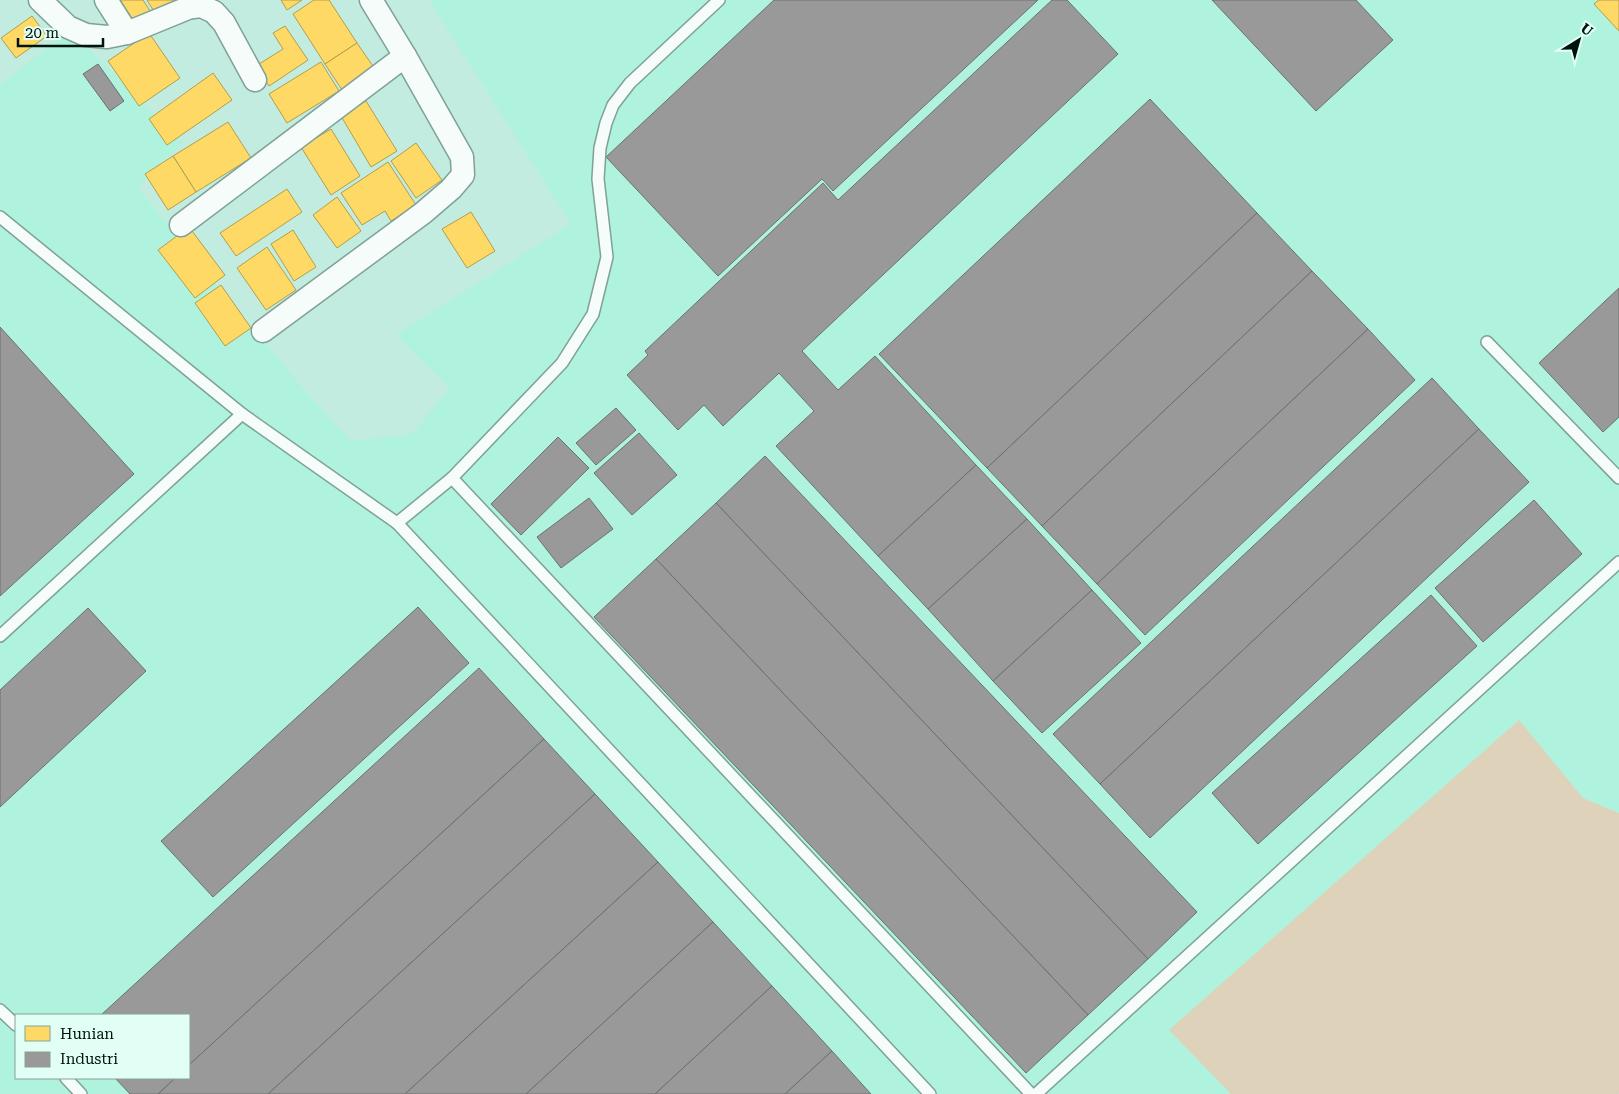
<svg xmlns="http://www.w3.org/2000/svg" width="1619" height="1094" viewBox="0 0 1619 1094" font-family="'Roboto Serif',serif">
<rect width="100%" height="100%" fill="#c2ecdf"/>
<path fill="#aff2de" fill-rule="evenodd" d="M429,0H1600L1619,20V1094H0V85L70,30L183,143L137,187L306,392L351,441L412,434L450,388L396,335L571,224ZM16,1015H189V1078H16Z"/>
<polygon fill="#ded3ba" points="1519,720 1583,798 1619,813 1619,1093 1618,1094 1231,1094 1169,1030"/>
<g fill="#ffd966" stroke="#b29e4c">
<polygon points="120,0 143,0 152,14 136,24"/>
<polygon points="147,0 176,0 155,13"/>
<polygon points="281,0 302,0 287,10"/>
<polygon points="314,0 329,0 357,43 325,64 293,14"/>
<polygon points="1599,0 1619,0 1619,31 1594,4"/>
<polygon points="32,16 47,36 16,58 1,38"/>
<polygon points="285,26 308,60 269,86 256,66 283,49 273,33"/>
<polygon points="149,33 180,78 139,106 108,61"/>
<polygon points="357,43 379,75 346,96 325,64"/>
<polygon points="321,62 339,91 287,123 269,94"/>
<polygon points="213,73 232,100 167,145 149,119"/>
<polygon points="366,101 397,151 371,167 341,116"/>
<polygon points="228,122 251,158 196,192 173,156"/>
<polygon points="331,129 360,176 331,195 301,147"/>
<polygon points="416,143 442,180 416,198 391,161"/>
<polygon points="173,156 196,192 168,210 145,174"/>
<polygon points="388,162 416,205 391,221 385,211 362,225 341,193"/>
<polygon points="287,189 302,212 236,256 220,233"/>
<polygon points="337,197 361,231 337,248 313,215"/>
<polygon points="471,212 495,251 467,268 442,229"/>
<polygon points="189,227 225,275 195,298 158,250"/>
<polygon points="293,230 316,267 294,281 271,244"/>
<polygon points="267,247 296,290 266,310 237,268"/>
<polygon points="221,285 251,328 225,346 195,303"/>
</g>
<g fill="#999" stroke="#6b716f">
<polygon points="774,0 1038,0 833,191 822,179 718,276 606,157"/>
<polygon points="1052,0 1067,0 1118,54 802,351 838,390 875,356 976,465 878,556 776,446 814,411 779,373 723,426 704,405 678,430 627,375 648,355 645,351 823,183 838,200"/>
<polygon points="1212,0 1356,0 1393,40 1316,111"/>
<polygon points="98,64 124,101 110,111 83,74"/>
<polygon points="1150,99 1257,213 987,468 879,354"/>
<polygon points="1257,213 1312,271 1042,526 987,468"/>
<polygon points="1312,271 1368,329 1097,584 1042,526"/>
<polygon points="1619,288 1619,417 1603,432 1539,363"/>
<polygon points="0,327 134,474 0,596"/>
<polygon points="1368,329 1415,380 1145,635 1097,584"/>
<polygon points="1432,378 1479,429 1100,784 1053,734"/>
<polygon points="616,408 636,430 596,465 576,443"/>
<polygon points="1479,429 1529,482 1150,838 1100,784"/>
<polygon points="639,433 677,475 632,515 594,473"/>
<polygon points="558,437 589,468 521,535 491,504"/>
<polygon points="765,456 1197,912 1148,959 716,503"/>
<polygon points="976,465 1027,519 928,609 878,556"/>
<polygon points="589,498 613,529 561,568 537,537"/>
<polygon points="1534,500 1582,554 1483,642 1435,588"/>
<polygon points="716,503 1148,959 1088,1015 656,559"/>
<polygon points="1027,519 1092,590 993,681 928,609"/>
<polygon points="656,559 1088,1015 1026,1073 594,617"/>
<polygon points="1092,590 1141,643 1042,733 993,681"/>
<polygon points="1431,595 1477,646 1258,844 1212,793"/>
<polygon points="418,607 469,663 213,897 161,841"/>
<polygon points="88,608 146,671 0,807 0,690"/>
<polygon points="479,668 544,739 189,1065 189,1015 101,1015"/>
<polygon points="544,739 595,794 268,1094 158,1094 175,1078 189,1078 189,1065"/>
<polygon points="595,794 658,862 405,1094 268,1094"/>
<polygon points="658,862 713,922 526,1094 405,1094"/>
<polygon points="713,922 772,986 655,1094 526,1094"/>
<polygon points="772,986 832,1051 785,1094 655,1094"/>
<polygon points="832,1051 871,1094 785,1094"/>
<polygon points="115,1078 175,1078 158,1094 130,1094"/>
</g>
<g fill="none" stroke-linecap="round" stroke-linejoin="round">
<defs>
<g id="lane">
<polyline points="0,217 242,414 397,523 930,1094"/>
<polyline points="1487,342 1619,478"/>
<polyline points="452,478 1031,1094"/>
<polyline points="397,523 452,478 562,363 593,314 607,257 598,179 600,148 606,123 613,105 630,83 719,0"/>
<polyline points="0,636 242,414"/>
<polyline points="0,1010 16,1025"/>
<polyline points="66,1078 81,1094"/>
<polyline points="1036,1094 1619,562"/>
</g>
<g id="street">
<polyline points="40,0 68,27 86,35 107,37 127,33 188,8 201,6 214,12 224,23 255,80"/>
<polyline points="106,0 127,33"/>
<polyline points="181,225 405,56"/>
<polyline points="263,331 423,213 451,189 463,175 462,157 405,56 371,0"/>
</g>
</defs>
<use href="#lane" stroke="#7fa198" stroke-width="14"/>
<use href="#street" stroke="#7fa198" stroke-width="25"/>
<use href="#lane" stroke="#f6fcfa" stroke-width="11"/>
<use href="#street" stroke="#f6fcfa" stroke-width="22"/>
</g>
<rect x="15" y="1014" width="175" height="65" fill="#e2fff5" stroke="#88a199"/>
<rect x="25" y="1026" width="25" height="15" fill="#ffd966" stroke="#88a199"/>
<text x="60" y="1039" font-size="15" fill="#00140e">Hunian</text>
<rect x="25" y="1052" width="25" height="15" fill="#999999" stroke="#88a199"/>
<text x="60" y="1064" font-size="15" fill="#00140e">Industri</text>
<g transform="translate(1579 40) rotate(37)" stroke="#e2fff5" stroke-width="4" paint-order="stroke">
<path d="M0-4L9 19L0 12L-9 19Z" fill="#00140e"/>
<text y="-8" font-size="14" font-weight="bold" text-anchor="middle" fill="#00140e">U</text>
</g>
<path d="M18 38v8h85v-8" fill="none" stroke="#00140e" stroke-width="2.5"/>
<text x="25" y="38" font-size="15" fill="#00140e" stroke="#e2fff5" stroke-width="4" paint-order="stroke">20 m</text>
</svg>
